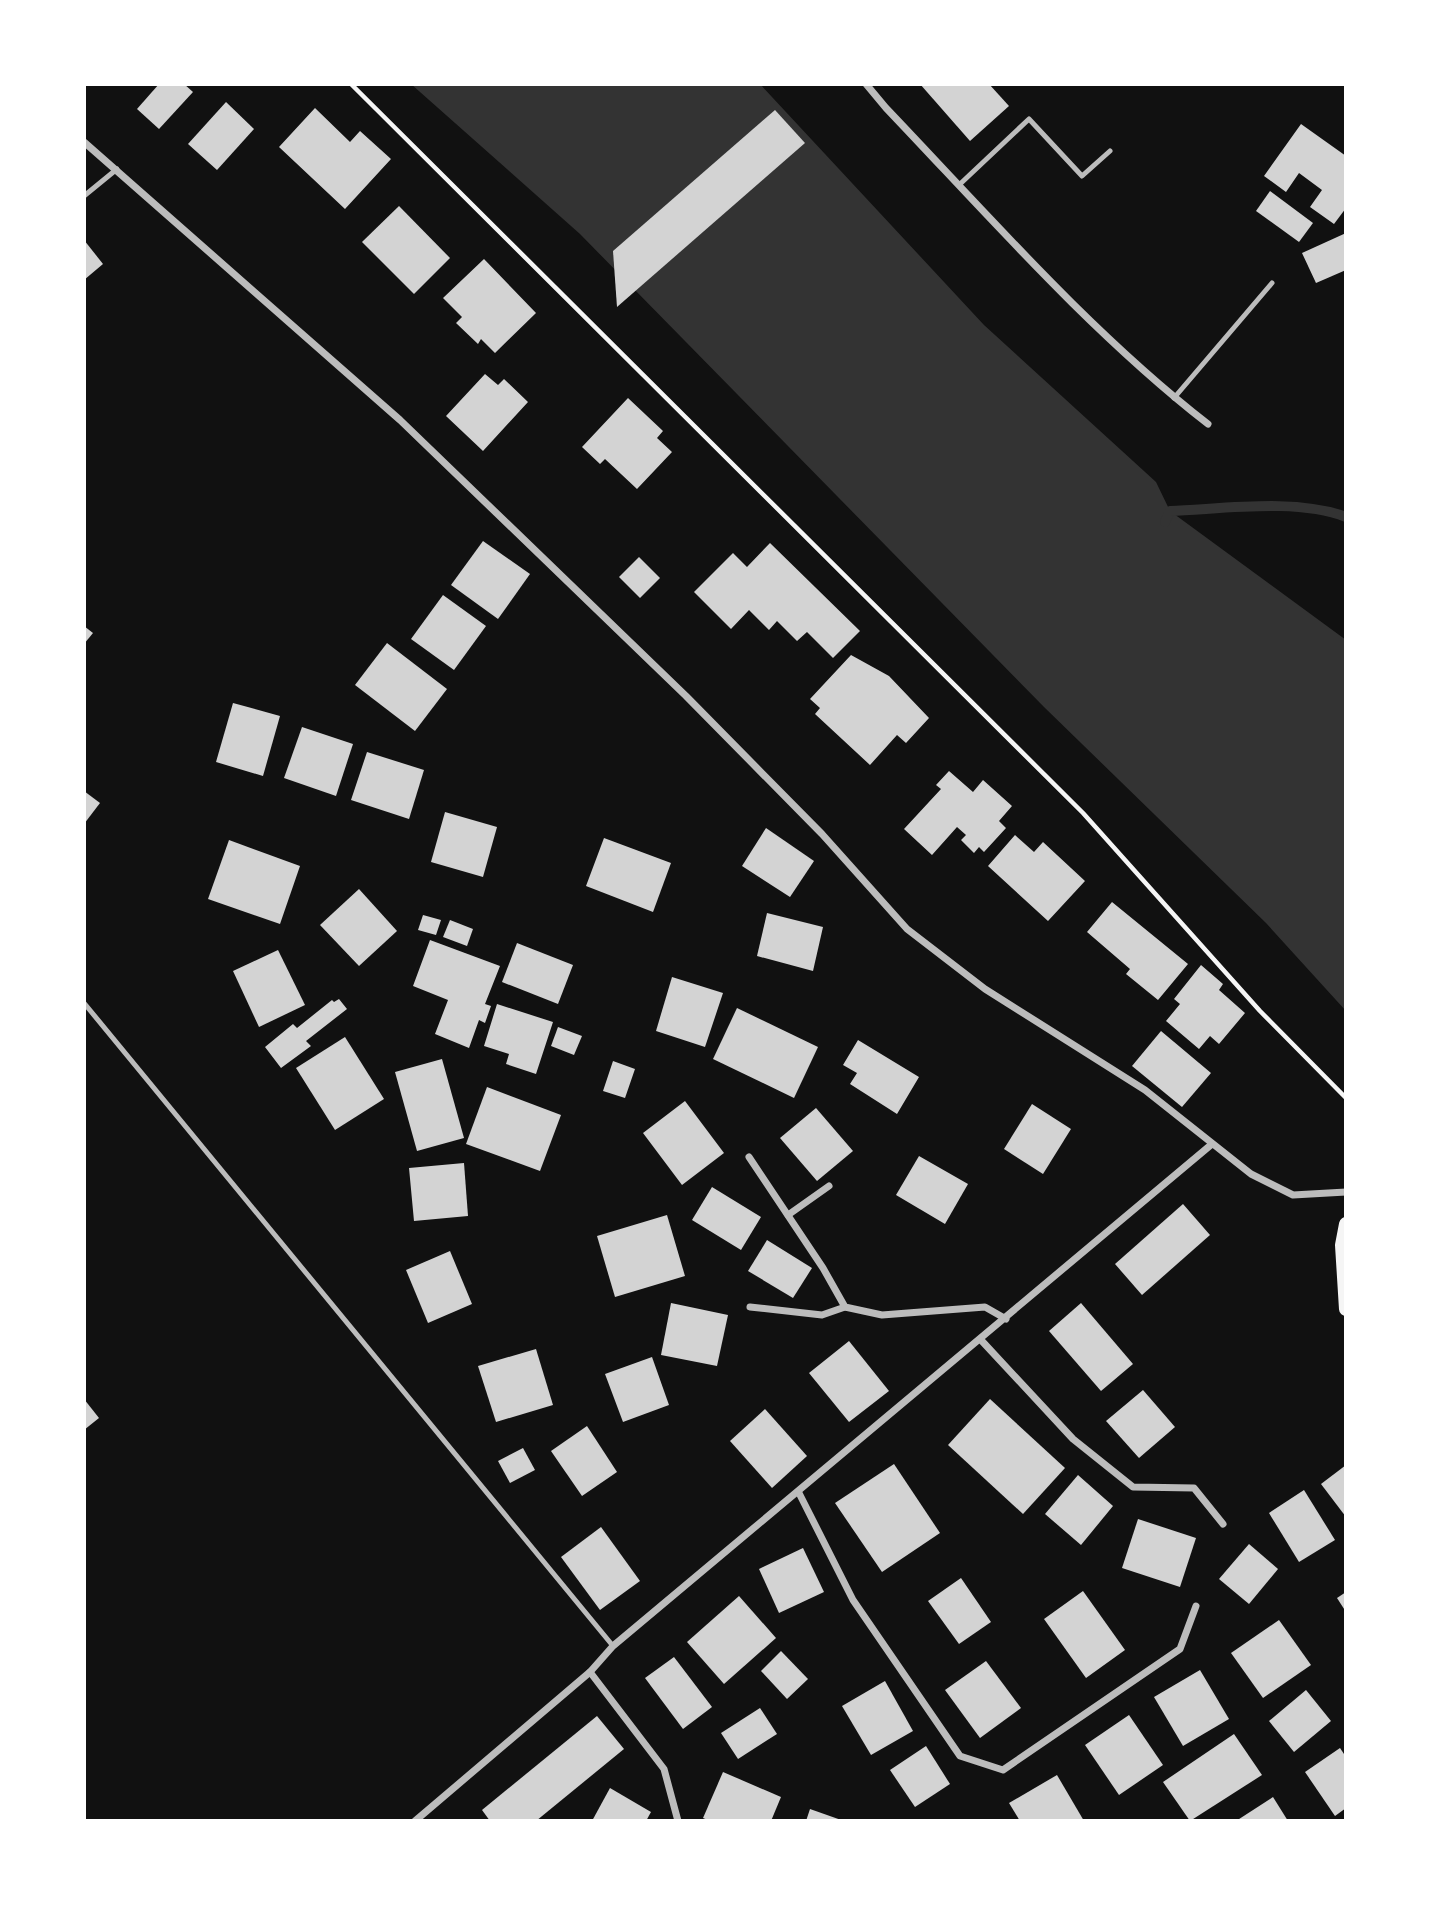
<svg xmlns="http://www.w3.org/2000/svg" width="1430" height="1905" viewBox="0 0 1430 1905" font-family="Helvetica,sans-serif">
<rect width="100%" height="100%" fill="#111"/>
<polygon fill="#333" points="411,84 760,84 984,325 1156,482 1170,511 1346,640 1346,1011 1266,923 1044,707 580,234"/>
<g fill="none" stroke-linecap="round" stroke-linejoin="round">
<path stroke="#333" stroke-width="10" d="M1165,522L1170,511C1223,509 1297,498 1346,517"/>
</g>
<g fill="#d3d3d3">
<polygon points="159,84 184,84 193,92 159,129 137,109"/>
<polygon points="920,84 989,84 1009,106 970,141"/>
<polygon points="226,102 254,129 217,170 188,144"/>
<polygon points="315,108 350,142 360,131 391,159 345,209 279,147"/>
<polygon points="775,110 805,143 617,307 613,251"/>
<polygon points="1301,124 1346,156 1346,208 1334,224 1310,207 1322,190 1299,173 1286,192 1264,176"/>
<polygon points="1270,191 1313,223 1299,242 1256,211"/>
<polygon points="399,206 450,258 414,294 362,242"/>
<polygon points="1346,233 1346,270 1316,283 1302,253"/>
<polygon points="84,240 103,264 84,280"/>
<polygon points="484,259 536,313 495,353 481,339 478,344 456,323 462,317 443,298"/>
<polygon points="485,374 498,385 504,379 528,402 483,451 446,416"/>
<polygon points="628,398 663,431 657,438 672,452 637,489 605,459 600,464 582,447"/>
<polygon points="483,541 530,574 498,619 451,585"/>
<polygon points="770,543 860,631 833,658 807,632 797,641 777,621 769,630 749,610 731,629 694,592 733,553 747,567"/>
<polygon points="639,557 660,578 640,598 619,577"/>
<polygon points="443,595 486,626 454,670 411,639"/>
<polygon points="84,626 93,633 84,644"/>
<polygon points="387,643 447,689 415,731 355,685"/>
<polygon points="851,655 889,676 929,718 906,743 897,735 870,765 815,714 820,708 810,699"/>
<polygon points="233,703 280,716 263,776 216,762"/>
<polygon points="302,727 353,744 336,796 284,778"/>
<polygon points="367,752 424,770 409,819 351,800"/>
<polygon points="949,771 973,792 983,780 1012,806 999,821 1006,828 984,852 979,847 974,853 961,840 966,835 957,827 932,855 904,829 941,789 936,785"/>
<polygon points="84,791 100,803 84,824"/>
<polygon points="445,812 497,827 483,877 431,862"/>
<polygon points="766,828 814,861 790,897 742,866"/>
<polygon points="1015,835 1034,852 1043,842 1085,881 1048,921 988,866"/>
<polygon points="604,838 671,863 653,912 586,886"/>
<polygon points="229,840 300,866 280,924 208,899"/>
<polygon points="359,889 397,931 359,966 320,925"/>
<polygon points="1112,902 1188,964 1158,1000 1126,974 1130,969 1087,932"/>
<polygon points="767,913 823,927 813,971 757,956"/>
<polygon points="423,915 441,920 436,935 418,930"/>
<polygon points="450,920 473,929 467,946 443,937"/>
<polygon points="430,940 500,966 485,1004 491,1006 485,1023 479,1020 469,1048 435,1034 448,1000 413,986"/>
<polygon points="517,943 573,965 558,1004 502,982"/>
<polygon points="278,950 305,1005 259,1027 233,971"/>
<polygon points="1201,965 1223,984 1219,990 1245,1013 1219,1044 1210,1036 1199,1049 1166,1021 1180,1004 1174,999"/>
<polygon points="672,977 723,993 705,1047 656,1031"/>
<polygon points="339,999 347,1009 306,1041 311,1046 281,1068 265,1047 293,1024 297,1028 332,1000 334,1002"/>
<polygon points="497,1004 553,1022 536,1074 506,1064 509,1054 484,1046"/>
<polygon points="737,1008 818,1047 794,1098 713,1059"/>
<polygon points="558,1027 582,1036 574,1055 551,1046"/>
<polygon points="1161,1031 1211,1073 1182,1107 1132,1066"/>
<polygon points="345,1037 384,1099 335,1130 296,1068"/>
<polygon points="858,1040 919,1077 897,1114 850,1084 857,1073 843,1065"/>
<polygon points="442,1059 464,1138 417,1151 395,1072"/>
<polygon points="613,1061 635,1069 625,1098 603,1091"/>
<polygon points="487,1087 561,1115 540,1171 466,1144"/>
<polygon points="685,1101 724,1153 682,1185 643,1133"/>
<polygon points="1032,1104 1071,1129 1043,1174 1004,1149"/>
<polygon points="816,1108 853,1151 817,1181 780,1138"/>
<polygon points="919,1156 968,1184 945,1224 896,1195"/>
<polygon points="464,1163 468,1216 414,1221 409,1168"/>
<polygon points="712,1187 761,1217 741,1250 692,1220"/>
<polygon points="1183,1204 1210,1235 1142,1295 1115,1264"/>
<polygon points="667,1215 685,1276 615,1297 597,1236"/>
<polygon points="767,1240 812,1268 793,1298 748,1271"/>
<polygon points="450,1251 472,1304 428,1323 406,1270"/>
<polygon points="671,1303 728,1315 717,1366 661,1355"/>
<polygon points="1081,1303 1133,1364 1101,1391 1049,1331"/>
<polygon points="849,1341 889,1391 849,1422 809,1373"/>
<polygon points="536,1349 553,1405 496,1422 478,1366"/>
<polygon points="652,1357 669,1405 623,1422 605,1374"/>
<polygon points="1143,1390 1175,1427 1139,1458 1106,1421"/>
<polygon points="84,1399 99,1418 84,1430"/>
<polygon points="990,1399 1065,1468 1023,1514 948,1445"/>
<polygon points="765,1409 807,1456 772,1488 730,1441"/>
<polygon points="587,1426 617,1472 582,1496 551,1451"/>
<polygon points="523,1448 535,1470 510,1483 498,1461"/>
<polygon points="894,1464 940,1533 882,1572 835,1503"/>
<polygon points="1346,1465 1346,1517 1321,1484"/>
<polygon points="1078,1475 1113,1506 1081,1545 1045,1514"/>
<polygon points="1304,1490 1335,1540 1299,1562 1269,1513"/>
<polygon points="1138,1519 1196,1538 1180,1587 1122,1568"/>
<polygon points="601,1527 640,1581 600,1610 561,1557"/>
<polygon points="1249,1544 1278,1569 1249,1604 1219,1579"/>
<polygon points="803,1548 824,1592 779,1613 759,1569"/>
<polygon points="961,1578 991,1622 959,1644 928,1601"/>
<polygon points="1083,1591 1125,1650 1086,1678 1044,1619"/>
<polygon points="1346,1592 1346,1612 1337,1598"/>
<polygon points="739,1596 776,1638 724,1684 687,1642"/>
<polygon points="1279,1620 1311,1665 1263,1698 1231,1653"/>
<polygon points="781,1651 808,1679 787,1699 761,1671"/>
<polygon points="674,1657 712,1707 683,1729 645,1678"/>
<polygon points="986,1661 1021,1708 980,1738 945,1690"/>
<polygon points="1200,1670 1229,1719 1183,1746 1154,1697"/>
<polygon points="885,1681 913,1731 871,1755 842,1706"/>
<polygon points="1306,1690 1331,1721 1294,1752 1269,1721"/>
<polygon points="760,1708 777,1734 738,1759 721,1733"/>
<polygon points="1129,1715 1163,1765 1119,1795 1085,1745"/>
<polygon points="597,1716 624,1749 536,1821 490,1821 482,1810"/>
<polygon points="1234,1734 1262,1775 1190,1821 1163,1782"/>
<polygon points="926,1746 950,1784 915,1807 890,1770"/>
<polygon points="1340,1748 1346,1757 1346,1808 1335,1816 1305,1772"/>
<polygon points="723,1772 781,1797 771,1821 710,1821 703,1818"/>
<polygon points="1057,1775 1084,1821 1020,1821 1009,1803"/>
<polygon points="610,1788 651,1812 646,1821 592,1821"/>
<polygon points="1273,1797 1288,1821 1236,1821"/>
<polygon points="810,1809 844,1821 806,1821"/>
</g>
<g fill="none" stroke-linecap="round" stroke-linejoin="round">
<polyline stroke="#f5f5f5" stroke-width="4.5" points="351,84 1083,813 1260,1011 1346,1098"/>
<g stroke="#bcbcbc" stroke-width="5">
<polyline points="959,185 1029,119 1082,176 1110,151"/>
<polyline points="84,196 117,169"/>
<polyline points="1174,398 1272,283"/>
<polyline points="84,1003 613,1646"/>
</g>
<g stroke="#bcbcbc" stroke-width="7">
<path d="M866,84L886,108C989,216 1090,332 1208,424"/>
<polyline points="84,142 400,420 686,696 822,834 907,929 985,989 1145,1090 1251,1174 1293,1195 1346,1192"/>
<polyline points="749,1157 823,1268 845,1307 882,1315 985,1307 1006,1319"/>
<polyline points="788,1215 829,1186"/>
<polyline points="750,1307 822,1315 845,1307"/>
<polyline points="981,1340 1073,1439 1133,1487 1194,1488 1223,1524"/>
<polyline points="799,1493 853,1600 960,1756 1003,1770 1180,1649 1196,1606"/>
<polyline points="590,1672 664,1769 678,1821"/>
<polyline points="415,1821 590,1672 613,1646 1212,1144"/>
</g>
<polyline stroke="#f5f5f5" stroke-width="14" points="1346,1224 1342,1245 1346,1309"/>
</g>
<rect width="1430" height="1905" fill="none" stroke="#ffffff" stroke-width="172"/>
</svg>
